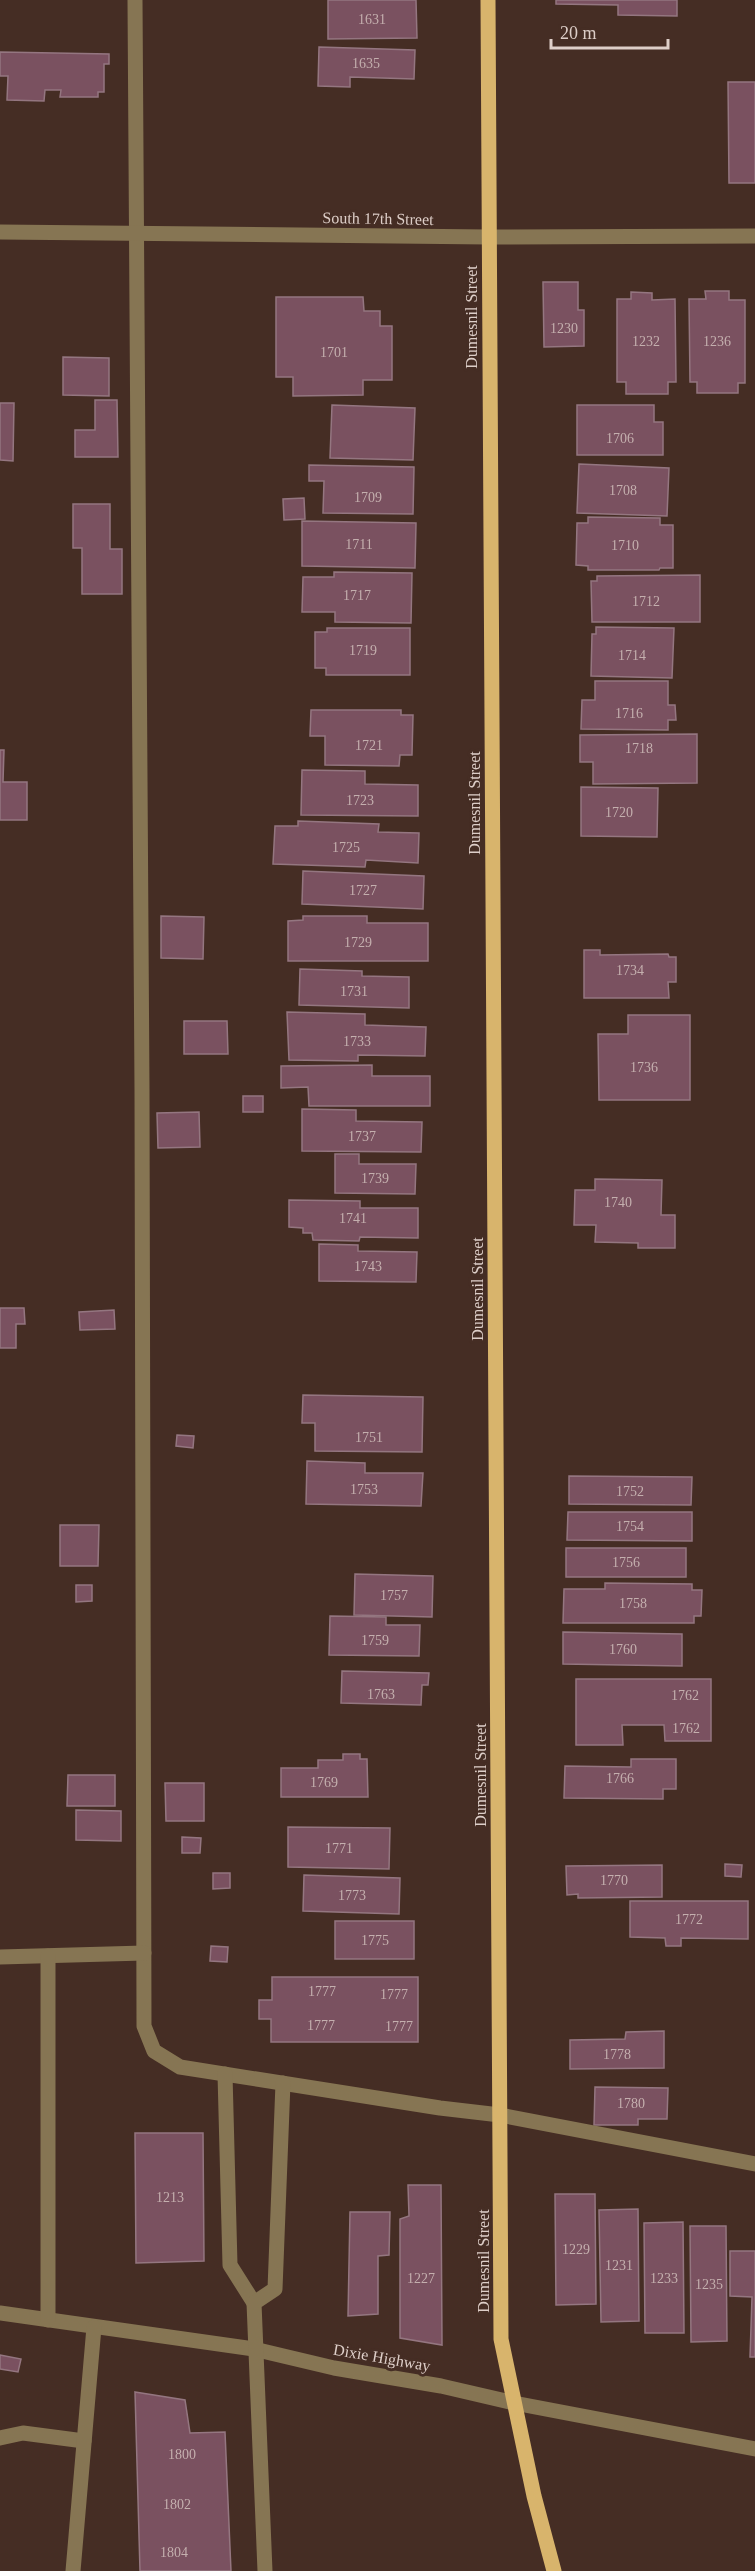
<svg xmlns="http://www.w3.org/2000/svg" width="755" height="2571" viewBox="0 0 755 2571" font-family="'Times New Roman',serif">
<rect width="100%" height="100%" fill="#452d24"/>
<g fill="#7a5160" stroke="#947680" stroke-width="1.5">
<polygon points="328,0 416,0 417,38 328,39"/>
<polygon points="556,0 677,0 677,16 618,15 618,5 556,4"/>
<polygon points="319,47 415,50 414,79 350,77 350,87 318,86"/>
<polygon points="0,52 109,54 109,64 104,64 104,92 98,92 98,97 60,97 61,90 45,90 44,101 7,100 8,76 0,76"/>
<polygon points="728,82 755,82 755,183 729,183"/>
<polygon points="543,282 578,282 578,310 584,310 584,346 544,347"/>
<polygon points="705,291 729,291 729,300 745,300 745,383 738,383 738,393 697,393 697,382 690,382 689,299 706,299"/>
<polygon points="631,292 652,293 652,300 675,299 676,382 668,382 668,394 626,394 626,382 617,382 617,299 631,299"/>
<polygon points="276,297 363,297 364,311 380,311 380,326 392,326 392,380 363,380 363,395 293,396 293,377 276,377"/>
<polygon points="63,357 109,358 109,396 63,395"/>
<polygon points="95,400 117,400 118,457 75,457 75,430 95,430"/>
<polygon points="0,403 14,403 13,461 0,460"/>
<polygon points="332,405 415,408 413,460 330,458"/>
<polygon points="577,405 654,405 654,422 663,422 663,455 577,455"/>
<polygon points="579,464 669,468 667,516 577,513"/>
<polygon points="309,465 414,467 413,514 323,513 324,481 309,481"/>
<polygon points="304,498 305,519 284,520 283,499"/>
<polygon points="73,504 110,504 110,549 122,549 122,594 82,594 82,548 73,548"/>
<polygon points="588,517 660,518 660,525 673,525 673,568 660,568 659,570 588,570 588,566 576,565 577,523 588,523"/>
<polygon points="302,521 416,523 415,568 302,566"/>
<polygon points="334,572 412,573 411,623 335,622 335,612 302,612 303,577 334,577"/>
<polygon points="700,575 700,622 592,622 591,581 597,581 597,576"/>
<polygon points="596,627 674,628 672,678 591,676 592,634 596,634"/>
<polygon points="327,628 410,628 410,675 326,675 326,668 315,668 315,632 327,632"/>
<polygon points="595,681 668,681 668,705 675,705 676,720 668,720 668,730 581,729 582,700 595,700"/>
<polygon points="311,710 401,710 401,715 413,715 412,755 400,755 399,766 325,765 325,736 310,736"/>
<polygon points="697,734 697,783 593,784 593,762 580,762 580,735"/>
<polygon points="0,750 4,750 3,782 27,782 27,820 0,820"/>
<polygon points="302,770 365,771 365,784 418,785 418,816 301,815"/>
<polygon points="581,787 658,788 657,837 581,836"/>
<polygon points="298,821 379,824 378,832 419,833 418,863 366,860 365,867 273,864 275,826 298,826"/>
<polygon points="303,871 424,876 423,909 302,904"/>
<polygon points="161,916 204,917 203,959 161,958"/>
<polygon points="303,916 367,916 367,923 428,923 428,961 288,961 288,921 303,920"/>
<polygon points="584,950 600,950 600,955 668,954 669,957 676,957 676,982 668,982 669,998 584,998"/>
<polygon points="300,969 362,971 362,976 409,977 409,1008 299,1005"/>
<polygon points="287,1012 365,1014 365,1025 426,1027 425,1056 358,1055 358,1061 289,1060"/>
<polygon points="628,1015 690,1015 690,1100 599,1100 598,1034 628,1034"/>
<polygon points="184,1021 227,1021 228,1054 184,1054"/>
<polygon points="372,1065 372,1076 430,1076 430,1106 309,1106 308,1087 281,1088 281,1066"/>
<rect x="243" y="1096" width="20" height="16"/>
<polygon points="302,1109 356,1110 356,1121 422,1122 421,1152 302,1151"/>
<polygon points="199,1112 200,1147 158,1148 157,1113"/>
<polygon points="335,1154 359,1154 359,1164 416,1164 415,1194 335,1193"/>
<polygon points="595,1179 662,1180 661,1215 675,1215 675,1248 638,1248 638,1243 595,1242 596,1225 574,1225 575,1190 595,1190"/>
<polygon points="289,1200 360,1201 360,1208 418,1208 418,1238 360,1237 359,1241 313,1240 312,1233 303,1233 303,1228 289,1227"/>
<polygon points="319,1244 358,1245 358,1251 417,1252 416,1282 319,1281"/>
<polygon points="0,1308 24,1308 25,1324 16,1324 16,1348 0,1348"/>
<polygon points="114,1310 115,1329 80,1330 79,1312"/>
<polygon points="303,1395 423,1397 422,1452 315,1451 315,1423 302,1423"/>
<polygon points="177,1435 194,1436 193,1448 176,1446"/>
<polygon points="307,1461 365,1463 365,1473 423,1473 421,1506 306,1504"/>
<polygon points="569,1476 692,1477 691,1505 569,1504"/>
<polygon points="568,1512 692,1512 692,1541 567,1540"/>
<polygon points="60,1525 99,1525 98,1566 60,1566"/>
<rect x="566" y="1548" width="120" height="29"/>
<polygon points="355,1574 433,1576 432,1617 354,1615"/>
<polygon points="605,1583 692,1584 692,1590 702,1590 701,1616 694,1616 694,1623 563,1623 564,1589 605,1589"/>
<polygon points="76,1585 92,1585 92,1601 76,1602"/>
<polygon points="330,1616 386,1617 386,1625 420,1625 419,1656 329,1655"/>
<polygon points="563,1632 682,1634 682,1666 563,1664"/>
<polygon points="342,1671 429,1673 428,1685 422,1685 421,1705 341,1703"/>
<polygon points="576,1679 711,1679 711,1741 665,1741 664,1725 622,1725 623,1745 576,1745"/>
<polygon points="343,1754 360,1754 360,1759 367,1759 368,1797 281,1797 281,1768 318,1768 318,1760 343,1760"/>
<polygon points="631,1759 676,1759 676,1789 663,1789 663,1799 564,1798 565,1766 631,1767"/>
<polygon points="68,1775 115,1775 115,1806 67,1806"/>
<polygon points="165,1783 204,1783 204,1821 166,1821"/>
<polygon points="76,1810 121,1811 121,1841 76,1840"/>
<polygon points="288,1827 390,1828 389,1869 288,1867"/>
<polygon points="182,1837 201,1838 200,1853 182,1853"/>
<polygon points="725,1864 742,1865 741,1877 725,1876"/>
<polygon points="662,1865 662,1897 578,1898 578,1894 567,1895 566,1866"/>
<polygon points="213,1873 230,1873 230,1888 213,1889"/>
<polygon points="304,1875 400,1878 399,1914 303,1911"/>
<polygon points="630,1901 748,1901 748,1939 681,1938 681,1946 666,1946 665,1938 630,1937"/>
<rect x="335" y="1921" width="79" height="38"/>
<polygon points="211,1946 228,1947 227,1962 210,1961"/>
<polygon points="272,1977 418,1977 418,2042 271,2042 271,2019 259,2019 259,2000 272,2000"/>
<polygon points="664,2031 664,2068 570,2069 570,2040 625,2039 626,2032"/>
<polygon points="595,2087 668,2088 667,2119 638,2119 638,2125 594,2125"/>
<polygon points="135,2133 203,2133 204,2261 136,2263"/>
<polygon points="408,2185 441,2185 442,2345 400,2338 400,2219 409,2216"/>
<polygon points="555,2194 595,2194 596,2304 556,2305"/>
<polygon points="638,2209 639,2321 601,2322 599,2210"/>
<polygon points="350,2212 390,2212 389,2255 378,2256 378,2314 348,2316"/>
<polygon points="683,2222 684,2333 645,2333 644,2223"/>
<polygon points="690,2226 726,2226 727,2341 691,2342"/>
<polygon points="730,2251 755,2251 755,2357 750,2357 752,2297 730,2296"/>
<polygon points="0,2355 21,2359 18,2372 0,2369"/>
<polygon points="135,2392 185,2400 190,2433 225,2432 231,2571 140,2571"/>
</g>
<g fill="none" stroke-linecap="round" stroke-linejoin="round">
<g stroke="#867553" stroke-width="15">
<polyline points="135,0 142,1090 144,2026 154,2051 180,2067 440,2108 500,2115 755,2164"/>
<polyline points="0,232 489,237 755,236"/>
<polyline points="0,1957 144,1953"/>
<polyline points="225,2074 230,2265 254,2303"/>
<polyline points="0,2313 254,2349 334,2368 441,2386 514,2403 755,2449"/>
<polyline points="48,2320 48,1956"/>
<polyline points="0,2438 23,2433 84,2441"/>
<polyline points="73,2571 94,2327"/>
<polyline points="265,2571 254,2303 275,2289 283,2083"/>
</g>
<polyline stroke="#d8b46c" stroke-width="15" points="488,0 501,2339 534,2496 554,2571"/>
</g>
<g text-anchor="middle" stroke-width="6" stroke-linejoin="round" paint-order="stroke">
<g font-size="14" fill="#c4afae">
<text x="372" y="24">1631</text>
<text x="366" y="68">1635</text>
<text x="564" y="333">1230</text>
<text x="646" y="346">1232</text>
<text x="717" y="346">1236</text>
<text x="334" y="357">1701</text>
<text x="620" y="443">1706</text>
<text x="623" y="495">1708</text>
<text x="368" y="502">1709</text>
<text x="359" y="549">1711</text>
<text x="625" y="550">1710</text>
<text x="357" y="600">1717</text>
<text x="646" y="606">1712</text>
<text x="363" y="655">1719</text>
<text x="632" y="660">1714</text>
<text x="629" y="718">1716</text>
<text x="369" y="750">1721</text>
<text x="639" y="753">1718</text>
<text x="360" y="805">1723</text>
<text x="619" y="817">1720</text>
<text x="346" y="852">1725</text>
<text x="363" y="895">1727</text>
<text x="358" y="947">1729</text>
<text x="630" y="975">1734</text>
<text x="354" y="996">1731</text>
<text x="357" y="1046">1733</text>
<text x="644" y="1072">1736</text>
<text x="362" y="1141">1737</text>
<text x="375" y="1183">1739</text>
<text x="618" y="1207">1740</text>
<text x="353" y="1223">1741</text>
<text x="368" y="1271">1743</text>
<text x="369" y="1442">1751</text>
<text x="364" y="1494">1753</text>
<text x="630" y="1496">1752</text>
<text x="630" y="1531">1754</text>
<text x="626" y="1567">1756</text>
<text x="394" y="1600">1757</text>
<text x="633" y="1608">1758</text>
<text x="375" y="1645">1759</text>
<text x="623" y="1654">1760</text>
<text x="381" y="1699">1763</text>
<text x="685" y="1700">1762</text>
<text x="686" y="1733">1762</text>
<text x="620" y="1783">1766</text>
<text x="324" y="1787">1769</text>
<text x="339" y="1853">1771</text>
<text x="614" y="1885">1770</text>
<text x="352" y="1900">1773</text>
<text x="689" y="1924">1772</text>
<text x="375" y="1945">1775</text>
<text x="322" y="1996">1777</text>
<text x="394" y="1999">1777</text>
<text x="321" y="2030">1777</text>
<text x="399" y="2031">1777</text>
<text x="617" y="2059">1778</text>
<text x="631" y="2108">1780</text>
<text x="170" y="2202">1213</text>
<text x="576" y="2254">1229</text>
<text x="619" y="2270">1231</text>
<text x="421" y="2283">1227</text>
<text x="664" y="2283">1233</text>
<text x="709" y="2289">1235</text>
<text x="182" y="2459">1800</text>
<text x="177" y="2509">1802</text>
<text x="174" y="2557">1804</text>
</g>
<g font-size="16" fill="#ddcec8" stroke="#452d24">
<text transform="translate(378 218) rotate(1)" y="6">South 17th Street</text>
<text transform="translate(471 317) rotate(-90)" y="6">Dumesnil Street</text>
<text transform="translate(474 803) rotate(-90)" y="6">Dumesnil Street</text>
<text transform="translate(477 1289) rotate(-90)" y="6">Dumesnil Street</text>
<text transform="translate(480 1775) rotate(-90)" y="6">Dumesnil Street</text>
<text transform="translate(483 2261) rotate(-90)" y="6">Dumesnil Street</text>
<text transform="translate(382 2357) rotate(10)" y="6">Dixie Highway</text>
</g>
</g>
<path d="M551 39v9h117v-9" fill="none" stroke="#ddcec8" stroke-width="3"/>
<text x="560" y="39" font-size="18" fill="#ddcec8" stroke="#452d24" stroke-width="4.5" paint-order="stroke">20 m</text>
</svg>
